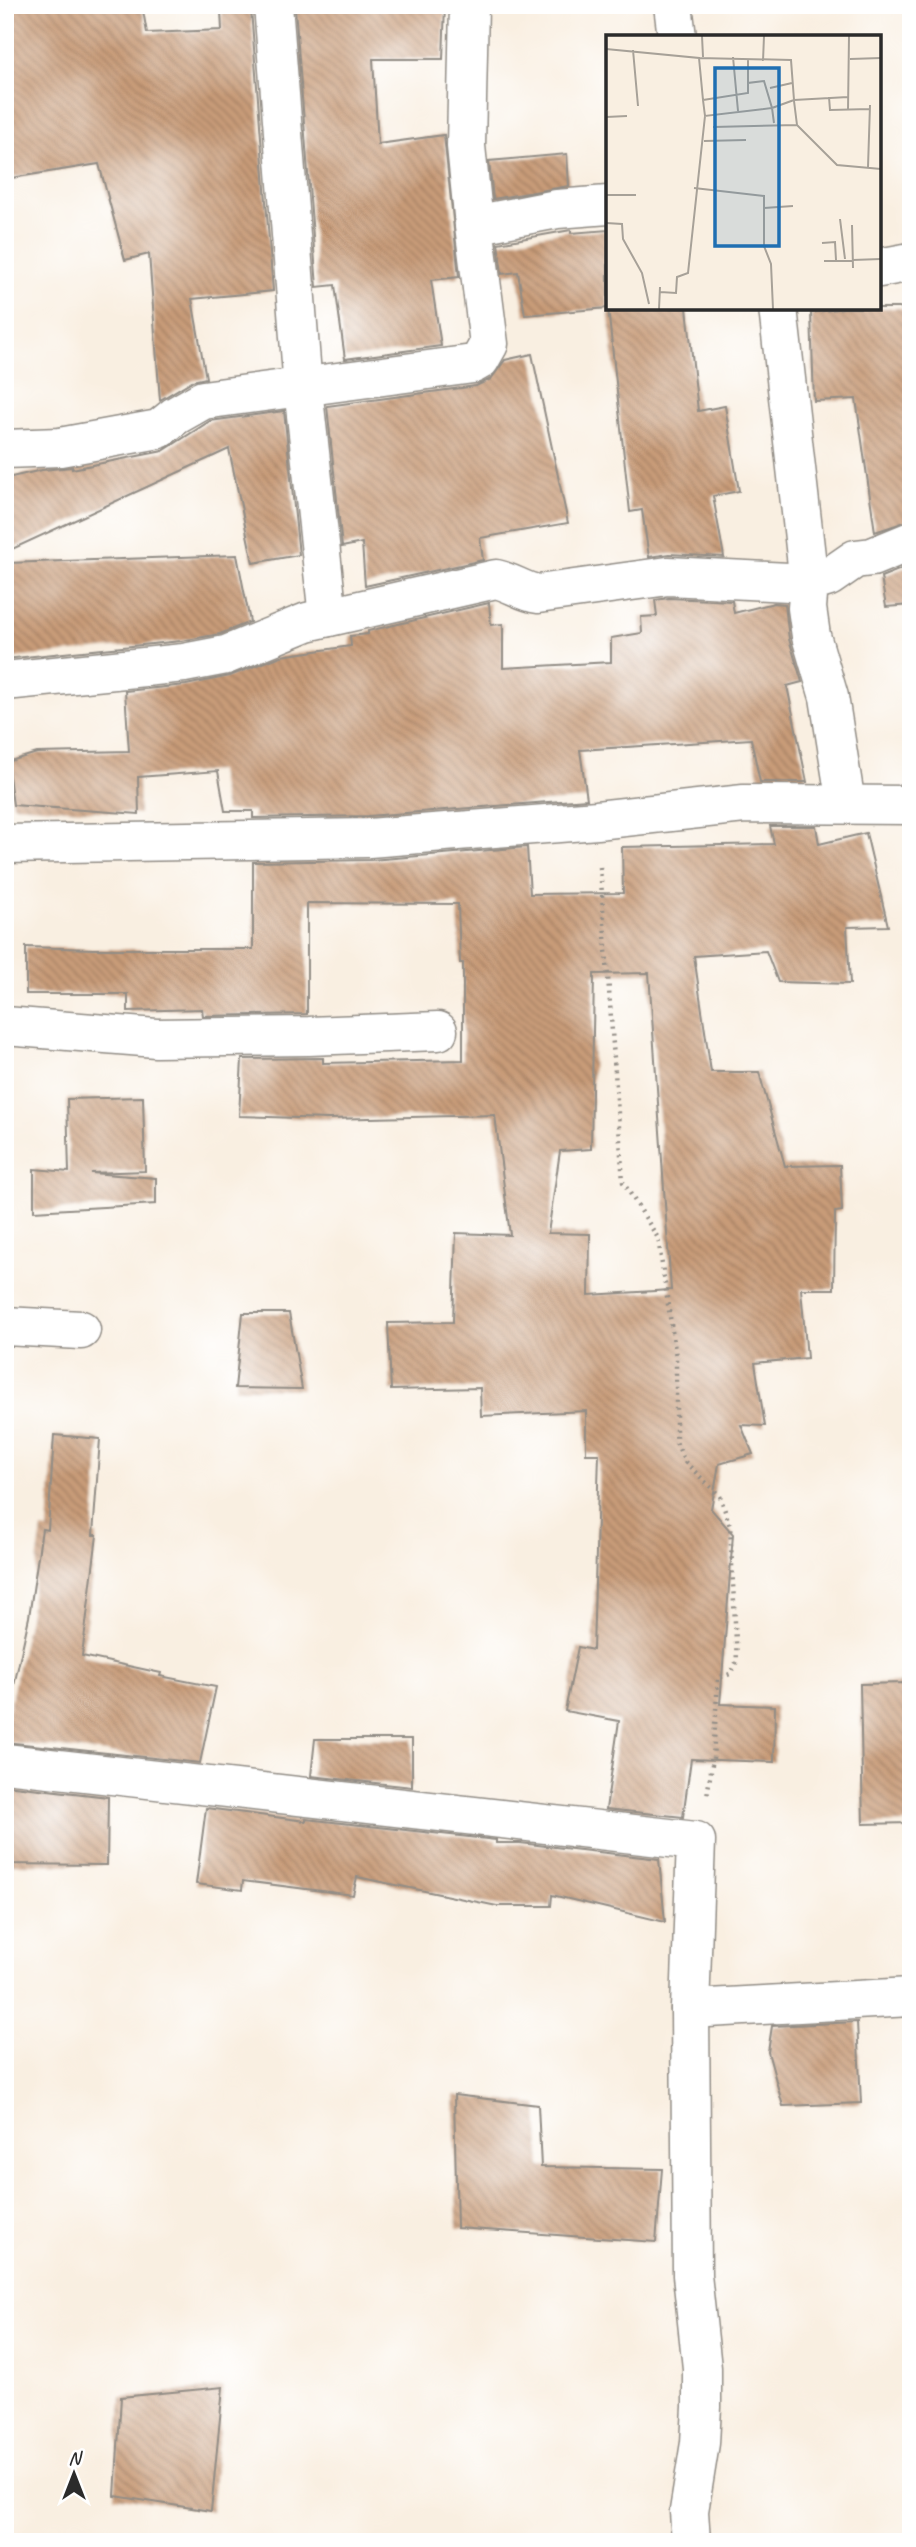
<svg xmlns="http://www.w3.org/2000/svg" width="916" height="2547" viewBox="0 0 916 2547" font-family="Caveat,sans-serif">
<defs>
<pattern id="building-back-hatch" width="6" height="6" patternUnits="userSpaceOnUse" patternTransform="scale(1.75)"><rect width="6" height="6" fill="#c89b78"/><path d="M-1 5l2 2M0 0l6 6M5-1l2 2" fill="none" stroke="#a37f63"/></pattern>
</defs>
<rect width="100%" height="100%" fill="#fff"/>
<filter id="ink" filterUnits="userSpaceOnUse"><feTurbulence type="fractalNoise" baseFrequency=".0143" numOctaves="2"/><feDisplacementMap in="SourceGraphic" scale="14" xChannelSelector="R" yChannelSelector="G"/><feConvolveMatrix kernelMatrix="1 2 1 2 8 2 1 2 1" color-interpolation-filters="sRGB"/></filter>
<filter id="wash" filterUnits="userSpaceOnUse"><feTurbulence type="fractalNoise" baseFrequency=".00686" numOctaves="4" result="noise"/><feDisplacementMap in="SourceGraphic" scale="28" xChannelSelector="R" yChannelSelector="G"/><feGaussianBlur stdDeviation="1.57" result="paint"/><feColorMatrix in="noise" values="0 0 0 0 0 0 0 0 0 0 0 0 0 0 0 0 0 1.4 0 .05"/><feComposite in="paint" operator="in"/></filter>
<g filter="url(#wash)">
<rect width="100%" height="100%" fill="#f9efe1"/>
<g id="blocks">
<g fill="url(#building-back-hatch)" fill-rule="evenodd">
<polygon points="5,5 142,5 147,33 222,30 221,11 251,10 273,291 192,299 206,378 192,381 160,400 149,254 125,260 99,164 5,179"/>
<polygon points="355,5 445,5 443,59 373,59 378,144 444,135 459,277 431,280 441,346 345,359 335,285 317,287 295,8"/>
<polygon points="567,154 569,186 493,199 489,161"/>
<polygon points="571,230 571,233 608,230 608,308 525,315 518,272 502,274 498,243"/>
<polygon points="608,308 687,308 698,411 725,406 739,491 713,496 724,557 669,554 649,557 642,510 630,512"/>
<polygon points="844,308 911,308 911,520 875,532 856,399 814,401 811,313"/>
<polygon points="532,354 568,523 480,538 483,560 365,586 362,543 342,547 327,406 476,386 491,379 505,360"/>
<polygon points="284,411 299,555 253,563 229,449 8,551 7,478 42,470 72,467 72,469 163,451 210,421"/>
<polygon points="237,555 250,622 220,634 181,641 5,659 5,606 9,606 8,563"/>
<polygon points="911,565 911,605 886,607 881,577"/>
<polygon points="669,598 732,601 734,613 774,603 785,604 789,639 802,682 787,686 807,782 760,782 751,739 580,750 587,799 368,816 253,818 253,811 225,811 218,771 138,777 139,814 13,805 7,762 37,753 129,751 125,691 186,685 230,676 281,656 351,646 350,636 368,634 368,631 489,603 491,625 503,624 503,668 611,662 611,638 642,633 641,617 657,616 655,600"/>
<path d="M770,826H816L819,844L866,833L888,926L847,927L850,984L778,982L766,951L694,956L711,1072H759L785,1166L840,1165L842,1211L835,1212L834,1289H801L807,1358L755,1363L765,1426L741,1425L753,1454L719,1464L711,1509L733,1534L720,1704L775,1706L774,1762L691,1759L683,1817L606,1809L619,1721L565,1711L578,1647L593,1650L599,1454H586V1411L481,1416L480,1388L391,1390L388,1323L453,1322L456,1233L510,1235L495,1115L328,1119L239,1116L242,1059L323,1058V1063L463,1060V963H460L458,904L307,903V1014L203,1016L202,1009L128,1011V994H26V947L93,949H253V862L371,860L527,847L530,894L623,893L622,847L774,844ZM649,973L671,1290L589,1295L590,1234L548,1233L560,1151L591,1149L594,974Z"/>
<polygon points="143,1097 145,1171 91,1173 156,1178 156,1204 34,1211 34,1169 69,1172 67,1099"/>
<polygon points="243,1313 289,1313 302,1389 235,1388"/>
<polygon points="54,1435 100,1439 93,1535 97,1535 82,1656 161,1673 160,1676 216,1687 200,1763 5,1742 5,1727 29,1617 42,1529 48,1530"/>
<polygon points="908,1683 911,1823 863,1824 860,1684"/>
<polygon points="315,1739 412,1739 412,1787 311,1776"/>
<polygon points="5,1785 108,1797 107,1865 5,1864"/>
<polygon points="206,1808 306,1821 306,1819 496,1840 496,1843 520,1843 659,1859 665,1922 552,1895 551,1906 497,1906 357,1877 353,1895 243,1881 242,1890 196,1884"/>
<polygon points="857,2022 861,2103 783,2106 768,2052 772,2026"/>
<polygon points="454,2095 538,2105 541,2167 662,2169 656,2242 457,2228"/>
<polygon points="223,2387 211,2511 115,2496 121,2397"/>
</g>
</g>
</g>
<g filter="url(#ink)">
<use href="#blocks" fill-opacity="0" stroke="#928d86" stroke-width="2"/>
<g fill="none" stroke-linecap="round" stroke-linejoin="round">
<defs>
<g id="minor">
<polyline points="273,5 303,388 328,617"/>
<polyline points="469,5 466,146 474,225"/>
<polyline points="673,5 677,37"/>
<polyline points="879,268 911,262"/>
<polyline points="5,449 60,447 159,429 175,416 203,400 473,364 480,360 489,344 474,225 557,209 608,205"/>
<path d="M5,681L184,663L226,655L307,622L496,579C511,582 523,592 538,594L668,576L809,583L778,308"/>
<polyline points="846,804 829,697 811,636 807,608 809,583 829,577 855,559 872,557 911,541"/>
<polyline points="5,844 369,838 597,820 744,804 911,805"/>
<polyline points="5,1026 156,1038 309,1036 438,1031"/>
<polyline points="5,1326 81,1330"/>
<polyline points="5,1763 696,1841 690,2009 692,2275 702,2368 702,2407 700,2443 689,2511 691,2542"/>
<polyline points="690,2009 911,1997"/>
</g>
</defs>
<use href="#minor" stroke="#928d86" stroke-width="41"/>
<polyline stroke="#928d86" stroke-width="4.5" stroke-dasharray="2 5" stroke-linecap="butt" points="600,867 623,1182 658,1238 676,1357 676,1442 685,1462 720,1496 730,1526 737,1661 730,1674 718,1678 713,1758 707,1796"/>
<use href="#minor" stroke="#fff" stroke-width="38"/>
</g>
</g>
<g transform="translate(606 35)">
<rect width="275" height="275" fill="#f9efe1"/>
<path fill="none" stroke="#a7a198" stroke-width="2" d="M96,1L97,22M0,14L93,23L97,65L99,81L166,73L158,46L142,48V58L97,65M27,15L32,71M127,22L132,76M93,23L185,25L188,65L166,73L168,88M244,24L275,23M142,25V47M157,26L158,1M164,53L186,48M223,62L224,75L264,74M188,65L242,62M188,66L191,90M242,75L243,1M0,82L21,81M107,92L191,90L231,130L275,134M98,106L140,105M262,132L264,70M88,153L158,161V211L165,229L167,274M0,160H30M158,173L187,171M234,184L239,224M0,188L16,189L17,204L36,238L43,269M246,190L247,233M216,208L229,207L230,225M218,226L275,224M54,257L70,258L71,242L82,238L99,81M53,274L54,252"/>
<path fill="#1f6fb2" fill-opacity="0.15" stroke="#1f6fb2" stroke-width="3.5" d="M109,33H173V211H109Z"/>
<rect width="275" height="275" fill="none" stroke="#2b2b2b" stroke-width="3.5"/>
</g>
<rect width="916" height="2547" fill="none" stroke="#fff" stroke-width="28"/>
<g transform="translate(74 2474)" stroke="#ffffff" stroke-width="5" paint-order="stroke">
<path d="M0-5L12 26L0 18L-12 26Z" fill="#2b2b2b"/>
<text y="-10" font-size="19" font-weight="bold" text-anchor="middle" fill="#2b2b2b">N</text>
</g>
</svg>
